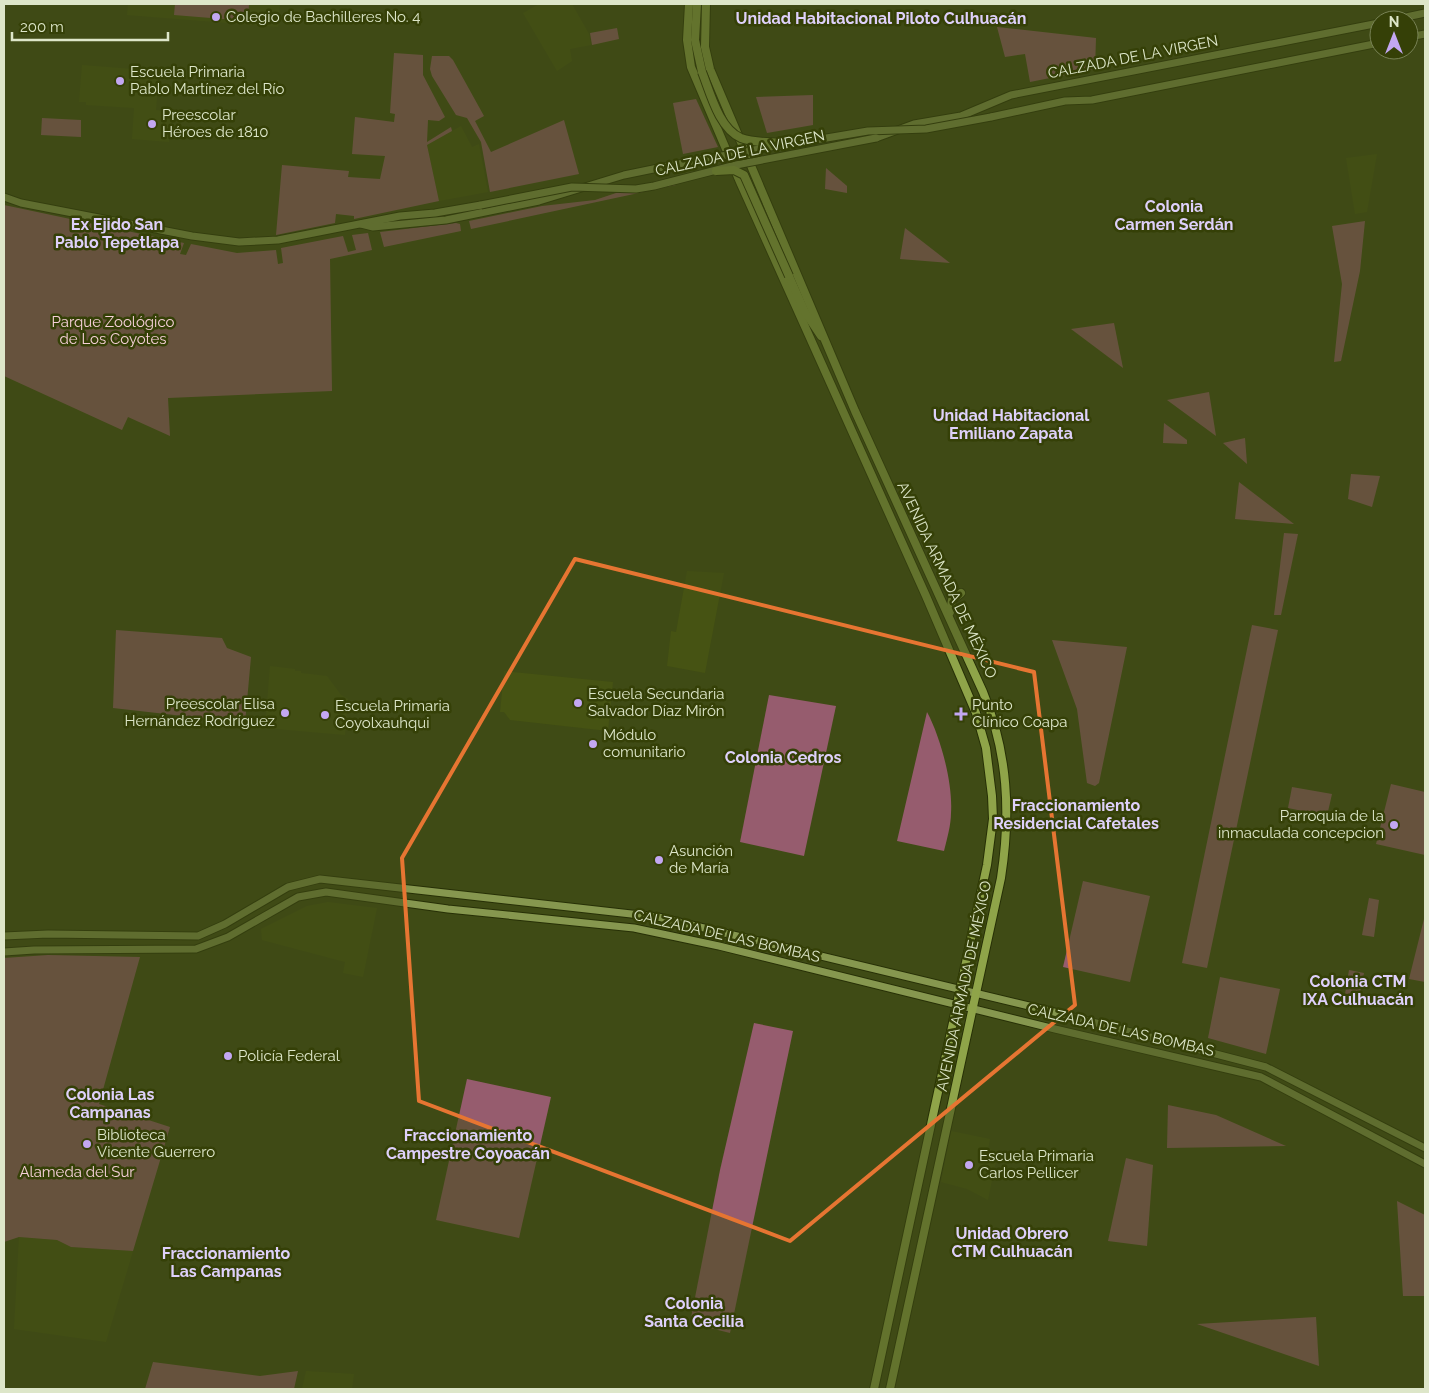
<svg xmlns="http://www.w3.org/2000/svg" width="1429" height="1393" viewBox="0 0 1429 1393" font-family="Raleway,sans-serif">
<rect width="100%" height="100%" fill="#3f4b15"/>
<g fill="#465313">
<polygon points="128,4 280,4 278,27 127,15"/>
<polygon points="539,4 572,4 589,34 591,45 570,49 572,61 557,71 523,13"/>
<polygon points="82,65 159,71 156,110 172,112 169,142 132,139 134,108 86,105 86,102 79,102"/>
<polygon points="461,126 472,147 479,144 488,192 439,201 427,145"/>
<polygon points="1377,154 1367,212 1355,214 1346,158"/>
<polygon points="687,571 724,573 705,673 667,666 671,631 676,632"/>
<polygon points="270,666 295,669 295,671 301,671 301,673 327,676 341,695 348,699 345,735 265,728"/>
<polygon points="504,671 613,682 608,731 510,720 504,712 500,712"/>
<polygon points="328,902 377,908 363,977 343,973 345,962 262,940 261,929 307,906"/>
<polygon points="951,1131 990,1139 988,1149 998,1151 988,1200 967,1189 941,1182"/>
<polygon points="19,1237 57,1240 71,1247 133,1251 106,1342 14,1329"/>
<polygon points="306,1371 354,1374 352,1389 302,1389"/>
</g>
<g fill="#965c6e">
<polygon points="175,4 249,4 248,21 174,15"/>
<polygon points="997,27 1096,38 1095,69 1030,82 1025,54 1005,57"/>
<polygon points="617,28 619,39 592,45 590,33"/>
<polygon points="394,53 423,55 423,75 445,117 439,121 428,120 427,142 451,127 452,131 427,145 439,201 354,219 354,216 336,214 335,223 276,235 282,165 349,171 348,177 380,179 385,156 352,154 355,117 394,122 395,114 390,113"/>
<polygon points="432,56 449,56 453,60 484,116 475,121 491,152 564,120 579,174 490,192 481,142 467,118 456,115 432,76 430,69"/>
<polygon points="813,95 813,125 767,133 756,97"/>
<polygon points="696,99 718,147 683,154 673,103"/>
<polygon points="42,118 81,120 81,137 41,135"/>
<polygon points="826,168 847,186 847,193 825,189"/>
<polygon points="674,178 676,185 471,229 469,221 542,206 595,200 640,185"/>
<polygon points="4,205 184,243 180,254 186,255 191,244 237,253 276,250 278,264 283,263 281,248 343,236 348,252 356,250 352,235 368,233 372,250 330,259 332,391 168,398 170,436 128,417 122,430 4,376"/>
<polygon points="1365,221 1360,271 1341,361 1334,362 1342,284 1332,226"/>
<polygon points="456,223 460,224 461,231 384,247 380,232"/>
<polygon points="905,228 950,263 900,259"/>
<polygon points="1114,323 1123,368 1071,329"/>
<polygon points="1209,392 1216,436 1167,400"/>
<polygon points="1164,423 1187,440 1187,444 1163,443"/>
<polygon points="1245,438 1247,464 1223,443"/>
<polygon points="1351,474 1380,476 1372,507 1348,499"/>
<polygon points="1239,482 1294,524 1235,519"/>
<polygon points="1284,533 1298,534 1281,615 1274,615"/>
<polygon points="1252,625 1278,630 1207,968 1182,963"/>
<polygon points="116,630 222,638 227,648 251,657 245,723 113,708"/>
<polygon points="1052,640 1127,647 1099,783 1095,786 1087,783 1077,709"/>
<polygon points="769,695 836,706 804,856 740,842"/>
<path d="M927,712C941,738 953,784 951,813C951,825 947,839 944,851L897,841Z"/>
<polygon points="1391,784 1425,792 1425,855 1376,844"/>
<polygon points="1292,787 1332,794 1327,816 1288,808"/>
<polygon points="1083,881 1150,896 1130,982 1063,967"/>
<polygon points="1369,898 1379,900 1374,937 1362,935"/>
<polygon points="1425,915 1425,982 1409,979"/>
<polygon points="48,955 140,957 99,1104 170,1127 133,1251 71,1247 57,1240 19,1237 4,1242 4,958"/>
<polygon points="1349,970 1364,973 1358,1003 1344,1000"/>
<polygon points="1220,977 1280,989 1266,1054 1208,1038"/>
<polygon points="754,1023 793,1031 730,1333 690,1323 720,1170"/>
<polygon points="467,1079 551,1097 519,1238 436,1220"/>
<polygon points="1168,1105 1216,1115 1286,1146 1167,1148"/>
<polygon points="1126,1158 1153,1165 1147,1246 1108,1241"/>
<polygon points="1397,1201 1425,1215 1425,1296 1403,1296"/>
<polygon points="1316,1317 1319,1366 1197,1324"/>
<polygon points="153,1362 260,1376 298,1371 294,1389 145,1389"/>
</g>
<g fill="none" stroke-linecap="round" stroke-linejoin="round">
<defs>
<g id="secondary">
<polyline points="1392,20 1425,13"/>
<polyline points="1409,37 1425,34"/>
<polyline points="991,117 1065,101 1092,100 1379,43"/>
<polyline points="876,138 914,124 961,116 1011,95 1379,23"/>
<polyline points="4,197 21,203 192,236 239,242 278,240 400,216 435,213 481,205"/>
<polyline points="361,224 373,227 446,220 539,201 624,175 663,167"/>
<polyline points="4,936 48,934 198,936 225,924 288,887 320,879 658,917 1050,1011 1266,1067 1425,1148"/>
<polyline points="4,952 34,950 196,949 228,937 298,897 326,892 448,909 634,928 719,946 1055,1029 1261,1077 1425,1164"/>
</g>
<g id="primary">
<polyline points="689,4 687,40 691,67 740,182 926,596 976,713 986,748 992,796 993,819 987,865 874,1389"/>
<polyline points="697,4 695,40 702,72"/>
<path d="M706,4L705,47L710,69L855,411L983,692C1008,753 1011,813 1001,878L890,1389"/>
<polyline points="789,276 805,312 821,336"/>
<polyline points="950,612 952,600 961,593"/>
</g>
</defs>
<use href="#secondary" stroke="#273006" stroke-width="9"/>
<use href="#primary" stroke="#273006" stroke-width="10"/>
<use href="#secondary" stroke="#86974f" stroke-width="7"/>
<use href="#primary" stroke="#8fa449" stroke-width="8"/>
<defs>
<g id="secondary-bridge">
<polyline points="791,144 868,131 926,129 991,117"/>
<polyline points="663,167 781,145"/>
<polyline points="481,205 572,187 636,189 654,186 736,165 876,138"/>
</g>
<g id="primary-bridge">
<path d="M702,72C710,92 719,129 741,138C757,144 779,142 795,143"/>
<polyline points="716,171 734,170 744,175 789,276"/>
</g>
</defs>
<use href="#secondary-bridge" stroke="#273006" stroke-width="9" stroke-linecap="butt"/>
<use href="#primary-bridge" stroke="#273006" stroke-width="10" stroke-linecap="butt"/>
<use href="#secondary-bridge" stroke="#86974f" stroke-width="7"/>
<use href="#primary-bridge" stroke="#8fa449" stroke-width="8"/>
</g>
<path d="M0 0H1429V1393H0ZM575,559L1034,672L1075,1005L790,1241L419,1101L402,858Z" fill="#3f4b15" fill-opacity=".55" fill-rule="evenodd"/>
<path fill="none" stroke="#e67532" stroke-width="4" stroke-linejoin="round" d="M575,559L1034,672L1075,1005L790,1241L419,1101L402,858Z"/>
<g fill="#c3a7f2" stroke="#354007" stroke-width="2">
<circle cx="216" cy="17" r="5"/>
<circle cx="120" cy="81" r="5"/>
<circle cx="152" cy="124" r="5"/>
<circle cx="578" cy="703" r="5"/>
<circle cx="285" cy="713" r="5"/>
<path d="M958.5 706.5h5v5h5v5h-5v5h-5v-5h-5v-5h5z"/>
<circle cx="325" cy="715" r="5"/>
<circle cx="593" cy="744" r="5"/>
<circle cx="1394" cy="825" r="5"/>
<circle cx="659" cy="860" r="5"/>
<circle cx="228" cy="1056" r="5"/>
<circle cx="87" cy="1144" r="5"/>
<circle cx="969" cy="1165" r="5"/>
</g>
<g text-anchor="middle" stroke-width="5" stroke-linejoin="round" paint-order="stroke">
<g font-size="15" fill="#dde6c9" stroke="#354007" text-anchor="start">
<text x="226" y="22">Colegio de Bachilleres No. 4</text>
<text x="130" y="77">Escuela Primaria<tspan x="130" dy="17">Pablo Martínez del Río</tspan></text>
<text x="162" y="120">Preescolar<tspan x="162" dy="17">Héroes de 1810</tspan></text>
<text x="588" y="699">Escuela Secundaria<tspan x="588" dy="17">Salvador Díaz Mirón</tspan></text>
<text x="275" y="709" text-anchor="end">Preescolar Elisa<tspan x="275" dy="17">Hernández Rodríguez</tspan></text>
<text x="972" y="710">Punto<tspan x="972" dy="17">Clínico Coapa</tspan></text>
<text x="335" y="711">Escuela Primaria<tspan x="335" dy="17">Coyolxauhqui</tspan></text>
<text x="603" y="740">Módulo<tspan x="603" dy="17">comunitario</tspan></text>
<text x="1384" y="821" text-anchor="end">Parroquia de la<tspan x="1384" dy="17">inmaculada concepcion</tspan></text>
<text x="669" y="856">Asunción<tspan x="669" dy="17">de María</tspan></text>
<text x="238" y="1061">Policía Federal</text>
<text x="97" y="1140">Biblioteca<tspan x="97" dy="17">Vicente Guerrero</tspan></text>
<text x="979" y="1161">Escuela Primaria<tspan x="979" dy="17">Carlos Pellicer</tspan></text>
</g>
<g font-size="15" fill="#dde6c9" stroke="#354007">
<text transform="translate(1133 57) rotate(-11)" y="5">CALZADA DE LA VIRGEN</text>
<text transform="translate(740 153) rotate(-12)" y="5">CALZADA DE LA VIRGEN</text>
<text transform="translate(947 580) rotate(65)" y="5">AVENIDA ARMADA DE MÉXICO</text>
<text transform="translate(727 936) rotate(13)" y="5">CALZADA DE LAS BOMBAS</text>
<text transform="translate(964 986) rotate(-78)" y="5">AVENIDA ARMADA DE MÉXICO</text>
<text transform="translate(1121 1030) rotate(13)" y="5">CALZADA DE LAS BOMBAS</text>
</g>
<g font-size="15" fill="#f6cfd9" stroke="#354007">
<text x="113" y="327">Parque Zoológico<tspan x="113" dy="17">de Los Coyotes</tspan></text>
<text x="77" y="1177">Alameda del Sur</text>
</g>
<g font-size="16" font-weight="bold" fill="#ded0fa" stroke="#354007">
<text x="881" y="24">Unidad Habitacional Piloto Culhuacán</text>
<text x="1174" y="212">Colonia<tspan x="1174" dy="18">Carmen Serdán</tspan></text>
<text x="117" y="230">Ex Ejido San<tspan x="117" dy="18">Pablo Tepetlapa</tspan></text>
<text x="1011" y="421">Unidad Habitacional<tspan x="1011" dy="18">Emiliano Zapata</tspan></text>
<text x="783" y="763">Colonia Cedros</text>
<text x="1076" y="811">Fraccionamiento<tspan x="1076" dy="18">Residencial Cafetales</tspan></text>
<text x="1358" y="987">Colonia CTM<tspan x="1358" dy="18">IXA Culhuacán</tspan></text>
<text x="110" y="1100">Colonia Las<tspan x="110" dy="18">Campanas</tspan></text>
<text x="468" y="1141">Fraccionamiento<tspan x="468" dy="18">Campestre Coyoacán</tspan></text>
<text x="1012" y="1239">Unidad Obrero<tspan x="1012" dy="18">CTM Culhuacán</tspan></text>
<text x="226" y="1259">Fraccionamiento<tspan x="226" dy="18">Las Campanas</tspan></text>
<text x="694" y="1309">Colonia<tspan x="694" dy="18">Santa Cecilia</tspan></text>
</g>
</g>
<rect width="1429" height="1393" fill="none" stroke="#dde6c9" stroke-width="10"/>
<g transform="translate(1394 35)"><circle r="24" fill="#354007" stroke="#788255"/>
<path d="M0-4L9 19L0 12L-9 19Z" fill="#c3a7f2"/>
<text y="-8" font-size="14" font-weight="bold" text-anchor="middle" fill="#dde6c9">N</text>
</g>
<path d="M12 32v8h156v-8" fill="none" stroke="#dde6c9" stroke-width="2.5"/>
<text x="20" y="32" font-size="15" fill="#dde6c9" stroke="#354007" stroke-width="4" paint-order="stroke">200 m</text>
</svg>
